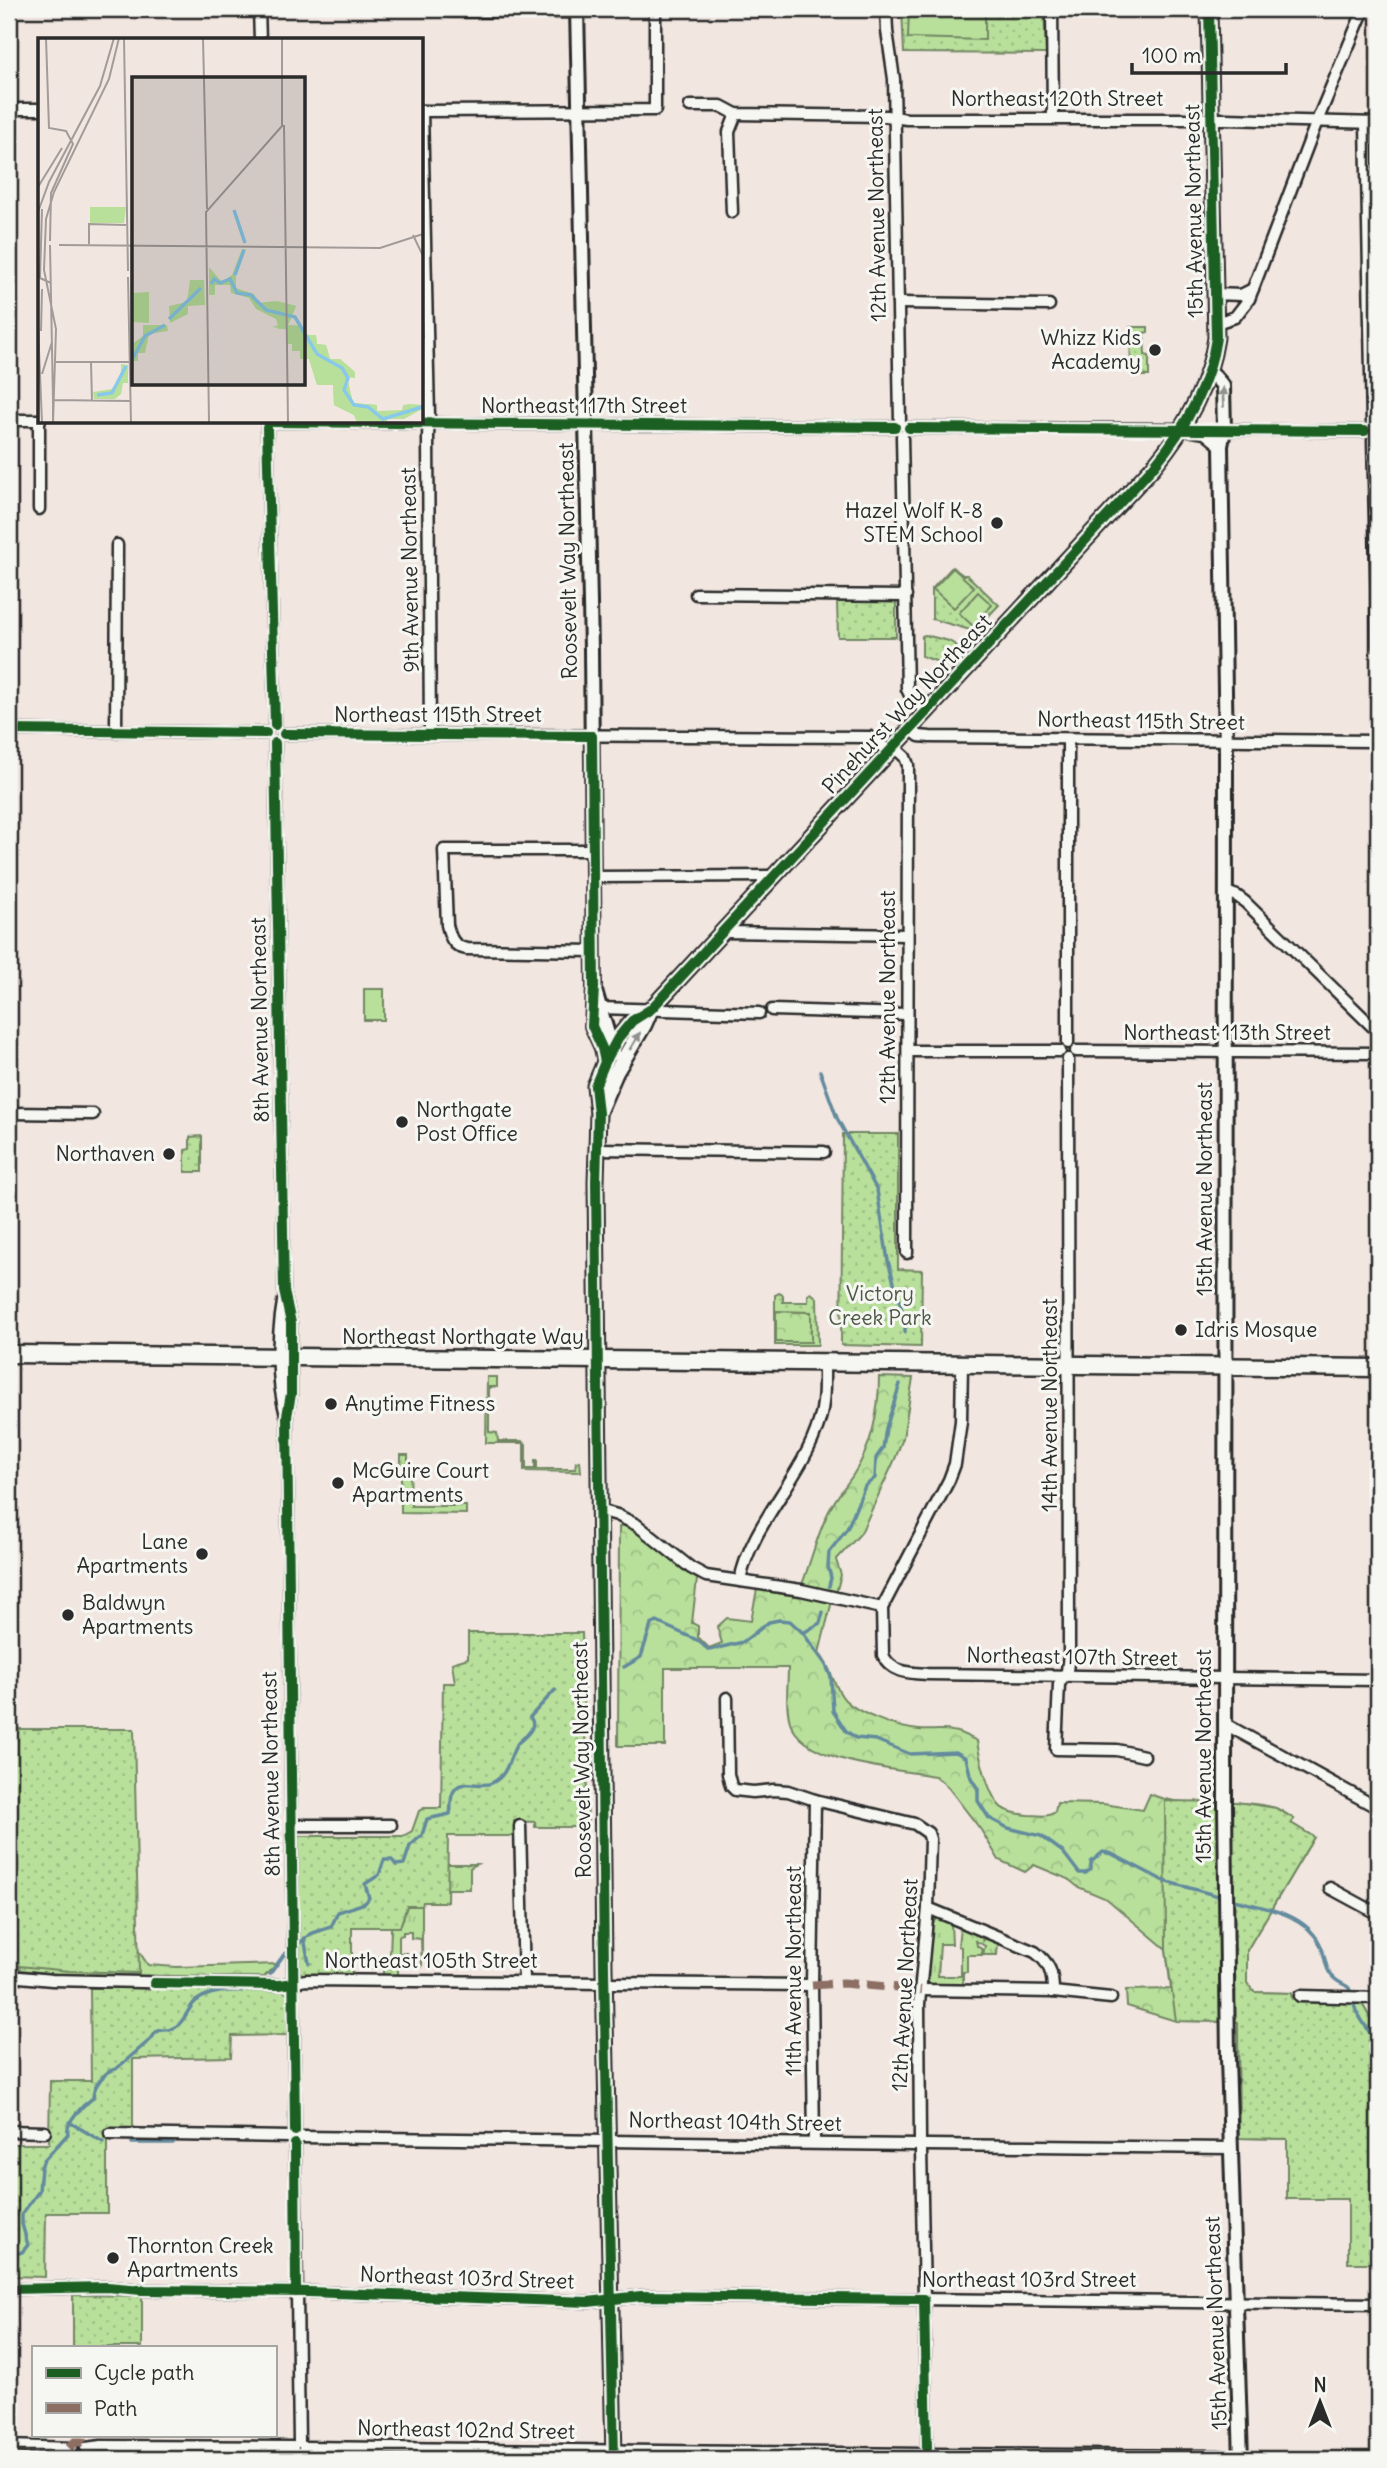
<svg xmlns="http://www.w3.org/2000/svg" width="1387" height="2468" viewBox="0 0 1387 2468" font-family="Delius,sans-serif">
<defs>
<pattern id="grass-tufts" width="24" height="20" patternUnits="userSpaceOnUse" patternTransform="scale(1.75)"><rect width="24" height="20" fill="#b8e09b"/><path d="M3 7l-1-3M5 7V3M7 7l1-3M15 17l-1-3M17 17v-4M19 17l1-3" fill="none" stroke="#9ec086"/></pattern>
<pattern id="forest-crowns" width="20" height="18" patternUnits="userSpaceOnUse" patternTransform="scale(1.75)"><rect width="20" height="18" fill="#b8e09b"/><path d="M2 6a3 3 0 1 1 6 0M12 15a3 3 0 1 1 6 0" fill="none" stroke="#9ec086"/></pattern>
<pattern id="park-dots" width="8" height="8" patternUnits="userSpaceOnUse" patternTransform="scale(1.75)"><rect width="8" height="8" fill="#b8e09b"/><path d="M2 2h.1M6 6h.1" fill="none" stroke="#9ec086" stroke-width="1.8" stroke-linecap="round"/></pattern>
</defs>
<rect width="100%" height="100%" fill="#f1e6e0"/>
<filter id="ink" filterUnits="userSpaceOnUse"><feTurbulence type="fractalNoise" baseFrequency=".0143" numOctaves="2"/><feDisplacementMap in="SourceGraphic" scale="14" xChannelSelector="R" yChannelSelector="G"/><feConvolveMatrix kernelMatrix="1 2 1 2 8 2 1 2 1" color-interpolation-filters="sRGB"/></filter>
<g filter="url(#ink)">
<g fill="url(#grass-tufts)" stroke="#728663" stroke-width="2">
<polygon points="487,1377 497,1377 497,1387 489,1387 489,1432 497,1433 498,1441 522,1441 526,1444 526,1469 535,1469 535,1460 537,1460 537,1469 575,1469 576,1462 580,1461 581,1472 524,1471 524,1443 486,1443"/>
<polygon points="401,1455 408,1455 408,1466 410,1466 411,1506 466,1506 466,1514 401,1513"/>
<polygon points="447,1864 477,1864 470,1868 470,1889 447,1889"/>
<polygon points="407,1906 422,1906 422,1968 421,1939 411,1938 411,1932 403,1932 403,1935 399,1936 399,1953 407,1953 407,1959 403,1959 403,1965 398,1966 398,1975 383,1975 383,1967 365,1969 365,1959 390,1956 391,1927 400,1927"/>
<polygon points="937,1918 951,1923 952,1944 940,1944 938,1976 961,1976 961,1947 958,1946 960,1927 980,1935 983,1941 986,1938 998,1943 997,1955 983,1955 985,1946 976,1941 977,1946 983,1950 981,1955 967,1955 967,1972 963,1972 963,1987 934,1986 926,1980 932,1923"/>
</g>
<g fill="url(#forest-crowns)" stroke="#728663" stroke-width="2">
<polygon points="776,1311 811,1312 811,1342 776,1342"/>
<path d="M879,1377L913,1378L903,1438L895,1459L861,1533L836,1560L841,1575L836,1593L801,1587C811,1562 817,1534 829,1511C836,1497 845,1487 853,1475C872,1446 879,1412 879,1377Z"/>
<path d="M625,1524L637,1531L697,1579L692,1623L698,1626V1637L709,1648L722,1643L717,1627L727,1618L751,1621L757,1589L787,1592L832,1601L819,1653C833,1669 833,1687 845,1700C860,1715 898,1728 919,1730C930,1731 942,1729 952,1731C960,1732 969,1737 977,1741C979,1756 983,1769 988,1784C997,1808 1001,1812 1028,1815C1037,1815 1048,1818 1055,1812L1057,1803L1103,1804L1143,1810L1150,1794C1188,1811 1234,1796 1275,1808C1281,1810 1288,1815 1294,1819L1291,1823L1314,1837L1247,1950V1983L1254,1992L1291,1993L1292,1999L1360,2000L1378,2032V2263H1348V2199H1287V2139L1239,2138L1238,2022L1176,2021L1127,2006L1126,1990L1171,1989L1166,1949L1107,1899L1078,1887L1068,1879L1034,1865L1025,1872L999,1860L981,1830L947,1786L935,1776C897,1769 803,1764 790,1722C785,1705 788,1685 788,1668H665V1746H618L619,1527Z"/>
<polygon points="136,1947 148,1965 176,1967 277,1964 264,1977 85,1977 30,1971 22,1970 16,1965"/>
</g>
<g fill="url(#park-dots)" stroke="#728663" stroke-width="2" fill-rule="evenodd">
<polygon points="902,9 1044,9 1046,54 904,53"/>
<polygon points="1130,327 1148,327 1148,332 1144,333 1145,355 1149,356 1149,376 1131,376"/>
<polygon points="952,567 963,575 967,575 999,605 974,631 932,619 932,589"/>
<polygon points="896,601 896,637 838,637 837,602"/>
<polygon points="925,635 949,641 957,646 941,663 922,656 922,636"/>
<polygon points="843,1134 898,1134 898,1269 922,1270 921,1347 841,1345"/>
<polygon points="202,1136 202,1172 185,1172 185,1150 190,1149 190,1137"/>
<path d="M779,1293L783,1295V1302H808V1295L811,1293L817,1298L818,1345H775V1295ZM776,1311L811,1312V1342H776Z"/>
<polygon points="468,1633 582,1633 588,1827 535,1827 535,1822 514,1821 514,1836 448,1836 447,1902 423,1902 422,1906 407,1906 400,1927 352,1927 352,1975 302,1974 298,1969 296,1836 403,1836 412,1831 419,1811 424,1808 441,1808 443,1683 455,1683 452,1663 468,1658"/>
<polygon points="9,1729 134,1729 139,1973 69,1971 9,1965"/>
<polygon points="1165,1801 1237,1802 1276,1808 1294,1819 1291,1823 1314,1837 1247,1950 1247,1983 1254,1992 1291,1993 1292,1999 1360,2000 1378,2032 1378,2263 1348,2263 1348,2199 1287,2199 1287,2139 1239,2138 1238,2022 1176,2021 1166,1949"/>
<polygon points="90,1988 279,1988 284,1991 288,1996 288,2035 232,2036 231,2057 133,2059 133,2129 107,2129 107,2213 46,2213 45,2277 9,2276 9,2144 49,2144 50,2081 91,2081"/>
<polygon points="73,2295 142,2296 142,2347 73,2347"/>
</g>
<g fill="#b8e09b" stroke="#728663" stroke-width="2">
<polygon points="909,9 985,9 985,40 908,38"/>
<polygon points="953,568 974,587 954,608 933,589"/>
<polygon points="978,592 992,605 973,626 959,613"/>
<rect x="364" y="989" width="20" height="31"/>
</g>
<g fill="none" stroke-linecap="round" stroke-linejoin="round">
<g stroke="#638a9d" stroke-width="3.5">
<polyline points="820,1071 837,1118 877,1190 888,1261 905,1321 905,1332"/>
<polyline points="829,1586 831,1578 828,1566 829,1552 847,1529 865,1486 875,1478 876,1458 883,1448 886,1428 900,1384"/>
<polyline points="803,1633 820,1623 823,1612"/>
<polyline points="624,1667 641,1657 651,1625 657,1622 697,1640 709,1650 743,1642 769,1622 779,1620 790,1621 803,1633 826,1665 831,1677 833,1711 846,1731 856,1738 876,1740 910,1754 956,1752 966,1758 971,1778 978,1789 978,1801 989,1818 1008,1828 1041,1836 1063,1852 1079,1873 1086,1873 1091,1869 1091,1862 1103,1852 1112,1854 1164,1881 1222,1897"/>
<path d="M1230,1899C1262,1908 1303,1911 1320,1944C1326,1955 1324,1971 1335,1979C1339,1983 1345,1984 1349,1988L1356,2011L1378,2046"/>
<polyline points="304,1938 309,1963"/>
<path d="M299,1944L310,1934L331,1927L338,1912L365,1903L369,1898L365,1884L379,1875L384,1860H392L396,1865L404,1864L410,1846L422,1835L427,1819L450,1814C452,1804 449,1796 456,1788C466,1779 481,1788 492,1783C510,1774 508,1756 518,1743C523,1738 531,1733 532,1727C534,1722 532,1721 530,1717L555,1690"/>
<polyline points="270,1974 285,1953"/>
<polyline points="69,2122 103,2142"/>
<polyline points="132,2143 173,2143"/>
<path d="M9,2256L22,2252L28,2245L22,2224V2214L39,2191L41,2167L44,2160L68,2134C65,2122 83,2105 93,2098C93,2087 104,2071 116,2069L151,2039L156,2032C161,2029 166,2031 171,2029C185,2024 187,2008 196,2001C214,1987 244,1992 266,1990"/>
</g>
<defs>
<g id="minor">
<polyline points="259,9 260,40"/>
<polyline points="886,9 887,31 894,79 900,422"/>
<polyline points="1052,9 1053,118"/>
<polyline points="450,11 577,12"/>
<polyline points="690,106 721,106 736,114 886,116 907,119 1226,119 1378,123"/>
<polyline points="9,109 40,109"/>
<polyline points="422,111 429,416 428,437 430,734"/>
<polyline points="422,111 655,110 655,9"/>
<polyline points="1366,123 1372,424"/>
<polyline points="732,212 729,132 736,114"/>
<polyline points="1215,294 1241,295 1253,289"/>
<polyline points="898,303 1049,305"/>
<polyline points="1216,323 1235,317 1249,299 1317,121 1364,9"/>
<polyline points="9,420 40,420"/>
<polyline points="273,422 895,427"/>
<polyline points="267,428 275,725"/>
<polyline points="909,428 1182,429 1205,433 1221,446"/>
<polyline points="1224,430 1365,431"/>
<polyline points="902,436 907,689 912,699 926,711"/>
<polyline points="1373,440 1378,647"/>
<polyline points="39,509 39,420"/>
<polyline points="696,594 906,596"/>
<polyline points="910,728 919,736 930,737 1375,741"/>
<polyline points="9,730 266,733"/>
<polyline points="116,732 117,545"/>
<polyline points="284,734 870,737 889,751"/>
<polyline points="1068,740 1068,1043"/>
<polyline points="275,743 284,1291 291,1323 291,1394 287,1416 295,2131"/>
<polyline points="893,746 905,757 908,765 907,1253"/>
<path d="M593,850H444L447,925C450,937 453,947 467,949L594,951"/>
<polyline points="594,877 773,876"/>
<polyline points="1226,892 1237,896 1245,902 1378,1032"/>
<polyline points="723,932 907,935"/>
<polyline points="600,1008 759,1013"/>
<polyline points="772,1010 906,1014"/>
<polyline points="908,1051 1060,1051"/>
<polyline points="1076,1051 1378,1053"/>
<polyline points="1068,1059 1069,1655 1067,1671 1059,1684 1056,1749 1117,1750 1144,1756"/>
<polyline points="9,1113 93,1114"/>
<polyline points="596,1149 824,1152"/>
<path d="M283,1302C277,1337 276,1380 286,1415"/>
<path d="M962,1365L961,1421L955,1464L949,1480L882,1608L883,1655C891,1673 910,1673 927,1674L1378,1680"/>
<polyline points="599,1510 617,1515 637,1525 691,1568 706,1576 801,1590 882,1608"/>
<path d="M740,1581C750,1525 803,1477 819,1422C825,1404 824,1382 824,1363"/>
<polyline points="727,1698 728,1774 731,1786 735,1790 753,1792 774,1790 788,1791 815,1800 915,1824 928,1833 930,1839 928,1908 919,2004 920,2140"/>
<polyline points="1225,1724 1378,1808"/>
<polyline points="292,1825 391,1825"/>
<polyline points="520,1826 524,1981"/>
<polyline points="1330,1888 1378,1914"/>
<path d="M928,1908L1035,1952C1050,1963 1053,1974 1053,1992"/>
<polyline points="9,1976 52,1980 279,1985 306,1980 812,1985"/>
<polyline points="921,1990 1053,1992 1111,1998"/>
<polyline points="1300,1996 1378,1998"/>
<polyline points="9,2131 45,2132"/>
<polyline points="110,2134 289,2137"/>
<polyline points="301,2137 915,2145"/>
<polyline points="814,2143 812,1985 815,1800"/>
<polyline points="295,2144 299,2442"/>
<polyline points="925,2145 1231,2148"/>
<polyline points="921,2149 927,2448"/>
<polyline points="9,2289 107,2287 142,2290 308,2292 588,2302 641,2296 1378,2304"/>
<polyline points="9,2446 72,2448"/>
<polyline points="304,2447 921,2454"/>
<polyline points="86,2448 101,2446 293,2447"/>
<polyline points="299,2453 299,2459"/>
<polyline points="934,2454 1218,2456 1247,2459"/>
</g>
<g id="tertiary">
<polyline points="577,9 591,649 594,987 592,1026 602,1048 605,1062"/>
<polyline points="1209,370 1223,386 1224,430 1221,446 1226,753 1225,1806 1228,2059 1241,2459"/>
<polyline points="596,994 614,1054"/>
</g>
<g id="secondary">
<polyline points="598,1113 616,1072 644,1025 651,1009"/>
<path d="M614,2459L604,1969L596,1182L598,1113L595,1086L605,1062L618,1038L632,1021L651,1009L1153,467C1184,430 1209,386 1216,338L1209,9"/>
</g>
<polyline id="primary" points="9,1354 1378,1368"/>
</defs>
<use href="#minor" stroke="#2b2b2b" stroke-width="15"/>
<use href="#tertiary" stroke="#2b2b2b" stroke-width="18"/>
<use href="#secondary" stroke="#2b2b2b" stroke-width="19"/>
<use href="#primary" stroke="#2b2b2b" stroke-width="21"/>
<use href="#minor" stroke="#f6f6f2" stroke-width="10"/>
<use href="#tertiary" stroke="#f6f6f2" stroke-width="12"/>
<use href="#secondary" stroke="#f6f6f2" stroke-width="14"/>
<use href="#primary" stroke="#f6f6f2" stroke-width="16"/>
<g stroke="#8d6e63" stroke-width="9" stroke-dasharray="18 9" stroke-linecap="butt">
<polyline points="812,1985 844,1983 921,1990"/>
<polyline points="69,2448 75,2442 83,2442 89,2448"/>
</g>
<defs>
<g id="cycleway">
<polyline points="273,422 895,427"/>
<polyline points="267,428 275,725"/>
<polyline points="909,428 1365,431"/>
<polyline points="9,730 266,733"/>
<polyline points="284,734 592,736 594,987 592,1026 602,1048 605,1062"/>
<polyline points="275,743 284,1291 291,1323 291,1394 287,1416 295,2131"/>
<polyline points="154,1983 279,1985 293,1983"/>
<polyline points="295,2144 296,2292"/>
<polyline points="9,2289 107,2287 142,2290 308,2292 588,2302 641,2296 924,2299 927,2448"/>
<path d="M614,2459L604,1969L596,1182L598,1113L595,1086L605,1062L618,1038L632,1021L651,1009L1153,467C1184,430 1209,386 1216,338L1209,9"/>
</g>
</defs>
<use href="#cycleway" stroke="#f6f6f2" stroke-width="15"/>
<use href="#cycleway" stroke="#1b5e20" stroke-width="10"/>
</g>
<defs><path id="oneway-solid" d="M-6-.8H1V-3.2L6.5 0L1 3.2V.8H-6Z" transform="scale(1.75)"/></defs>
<g fill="#90908e">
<use href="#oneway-solid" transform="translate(1223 397) rotate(-93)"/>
<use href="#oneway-solid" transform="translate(635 1041) rotate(-59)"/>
</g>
</g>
<g fill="#2b2b2b" stroke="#f6f6f2" stroke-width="2.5">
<circle cx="1155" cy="350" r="7"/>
<circle cx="997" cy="523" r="7"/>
<circle cx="402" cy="1122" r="7"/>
<circle cx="169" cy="1154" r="7"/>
<circle cx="1181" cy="1330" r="7"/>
<circle cx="331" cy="1404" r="7"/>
<circle cx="338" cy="1483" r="7"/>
<circle cx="202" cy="1554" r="7"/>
<circle cx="68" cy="1615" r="7"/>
<circle cx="113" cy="2258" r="7"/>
</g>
<g text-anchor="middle" stroke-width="6" stroke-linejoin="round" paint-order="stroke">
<g font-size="21" fill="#2b2b2b" stroke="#f6f6f2">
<text x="1057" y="106">Northeast 120th Street</text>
<text transform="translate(1194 211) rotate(-91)" y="7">15th Avenue Northeast</text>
<text transform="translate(877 215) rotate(-91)" y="7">12th Avenue Northeast</text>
<text x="584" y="413">Northeast 117th Street</text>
<text transform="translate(568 561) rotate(-91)" y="7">Roosevelt Way Northeast</text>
<text transform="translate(410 570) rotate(-91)" y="7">9th Avenue Northeast</text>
<text transform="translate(907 704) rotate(-47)" y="7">Pinehurst Way Northeast</text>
<text x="438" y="722">Northeast 115th Street</text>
<text transform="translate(1141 721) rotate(1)" y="7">Northeast 115th Street</text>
<text transform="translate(888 997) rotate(-90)" y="7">12th Avenue Northeast</text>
<text transform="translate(260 1020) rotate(-91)" y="7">8th Avenue Northeast</text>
<text x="1227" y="1040">Northeast 113th Street</text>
<text transform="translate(1205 1189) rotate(-90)" y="7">15th Avenue Northeast</text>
<text x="463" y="1344">Northeast Northgate Way</text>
<text transform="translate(1050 1405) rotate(-90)" y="7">14th Avenue Northeast</text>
<text transform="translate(1072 1657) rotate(1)" y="7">Northeast 107th Street</text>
<text transform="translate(1204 1756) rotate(-90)" y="7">15th Avenue Northeast</text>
<text transform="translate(582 1760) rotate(-91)" y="7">Roosevelt Way Northeast</text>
<text transform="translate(271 1774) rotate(-91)" y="7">8th Avenue Northeast</text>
<text x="431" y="1968">Northeast 105th Street</text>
<text transform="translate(794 1971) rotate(-90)" y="7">11th Avenue Northeast</text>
<text transform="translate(905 1985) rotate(-87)" y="7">12th Avenue Northeast</text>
<text transform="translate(735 2122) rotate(1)" y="7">Northeast 104th Street</text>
<text transform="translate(467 2278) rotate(2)" y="7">Northeast 103rd Street</text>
<text x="1029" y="2287">Northeast 103rd Street</text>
<text transform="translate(1216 2323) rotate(-92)" y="7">15th Avenue Northeast</text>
<text transform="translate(466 2430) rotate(1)" y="7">Northeast 102nd Street</text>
</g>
<g font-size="21" fill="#2b2b2b" stroke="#f6f6f2" text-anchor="start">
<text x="1141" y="345" text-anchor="end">Whizz Kids<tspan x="1141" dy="24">Academy</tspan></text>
<text x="983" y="518" text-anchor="end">Hazel Wolf K-8<tspan x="983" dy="24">STEM School</tspan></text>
<text x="416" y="1117">Northgate<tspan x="416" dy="24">Post Office</tspan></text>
<text x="155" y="1161" text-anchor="end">Northaven</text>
<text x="1195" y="1337">Idris Mosque</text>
<text x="345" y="1411">Anytime Fitness</text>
<text x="352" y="1478">McGuire Court<tspan x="352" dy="24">Apartments</tspan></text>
<text x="188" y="1549" text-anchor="end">Lane<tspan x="188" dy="24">Apartments</tspan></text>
<text x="82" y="1610">Baldwyn<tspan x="82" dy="24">Apartments</tspan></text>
<text x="127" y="2253">Thornton Creek<tspan x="127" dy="24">Apartments</tspan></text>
</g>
<g font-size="21" fill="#4e5847" stroke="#f6f6f2">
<text x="880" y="1301">Victory<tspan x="880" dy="24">Creek Park</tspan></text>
</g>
</g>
<g transform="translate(38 38)">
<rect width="385" height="385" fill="#f1e6e0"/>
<path d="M204,211H208L198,233V250L216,256L220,265L237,263L258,268L250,287L263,288L267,297H278L279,306L288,307L292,321H302L317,334V340L311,339L310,344L315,365L339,367V373L364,372L365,367L371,366L384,367V371L366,381H349V385L319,384L316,377L296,367L295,347H279L271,321H262V313H254V306H248V291L234,289L240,287L238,281L218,271L211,260L193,255L192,247H177V257H171V229L184,244L194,237Z" fill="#b8e09b"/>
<path d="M52,169H88L86,185H52ZM152,242H166L167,267L150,268V276L132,285L131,268L149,264ZM111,254V285L94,284L93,255ZM239,263L258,268L250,287L263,288L267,297H278L279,306L288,307L292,321H302L317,334V340L311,339L310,344L315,365L339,367V373L349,376V385L319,384L316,377L296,367L295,347H279L271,321H262V313H254V306H248V291H240ZM105,287H129L130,293L111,296L107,315H100V323H94V306L105,298ZM83,326L90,327V345H85L83,356L77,361H56L55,354L74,351L83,338Z" fill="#b8e09b"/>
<path fill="none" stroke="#88c9e9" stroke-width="3.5" d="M196,172L207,205M197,237L206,212M173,246L176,241L182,245L192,241L199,255L213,257L228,272L257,279L279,316L304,330L310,340L306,352L316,367L330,369L345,381L384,369M131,281L163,250M95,320L107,298L127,287M59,357L74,355L88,328"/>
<path fill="none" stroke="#a29b98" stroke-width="2" d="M8,0L11,90L28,93L35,106L13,155L12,203M86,0L90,233M165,0L169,171M246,87L250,385M0,149L24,110M4,171L2,240L13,245M0,174L11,144L62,48L76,0M375,197L385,218M51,206V186L88,187M12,207L15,362M21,207L342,210L385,196M90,239L93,385M0,287L4,385M3,293L4,251M18,324H92M53,324L54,363M4,336L14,304M15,385V362L92,363M15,385L18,291L6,232L8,181L16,154L71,41L81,0M171,385L168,174L244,88V0"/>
<path fill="#2b2b2b" fill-opacity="0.15" stroke="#2b2b2b" stroke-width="3.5" d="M94,39H267V347H94Z"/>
<rect width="385" height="385" fill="none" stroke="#2b2b2b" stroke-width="3.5"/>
</g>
<rect width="1387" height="2468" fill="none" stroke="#f6f6f2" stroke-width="35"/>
<rect x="18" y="18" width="1352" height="2433" fill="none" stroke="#2b2b2b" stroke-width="2.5" filter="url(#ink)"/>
<rect x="32" y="2346" width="245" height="91" fill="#f6f6f2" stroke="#a5a5a2" stroke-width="2"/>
<rect x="46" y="2368" width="35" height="10" fill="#1b5e20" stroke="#a5a5a2" stroke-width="2"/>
<text x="94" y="2380" font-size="21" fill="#2b2b2b">Cycle path</text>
<rect x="46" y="2403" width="35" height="10" fill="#8d6e63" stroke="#a5a5a2" stroke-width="2"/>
<text x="94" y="2416" font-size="21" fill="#2b2b2b">Path</text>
<g transform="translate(1320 2402)" stroke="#f6f6f2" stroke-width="5" paint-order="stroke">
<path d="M0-5L12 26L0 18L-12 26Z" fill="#2b2b2b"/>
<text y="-10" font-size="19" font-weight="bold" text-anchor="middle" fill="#2b2b2b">N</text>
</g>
<path d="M1132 63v10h154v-10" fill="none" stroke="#2b2b2b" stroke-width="3.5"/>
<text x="1142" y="63" font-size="21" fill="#2b2b2b" stroke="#f6f6f2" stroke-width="5" paint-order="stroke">100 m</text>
</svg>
